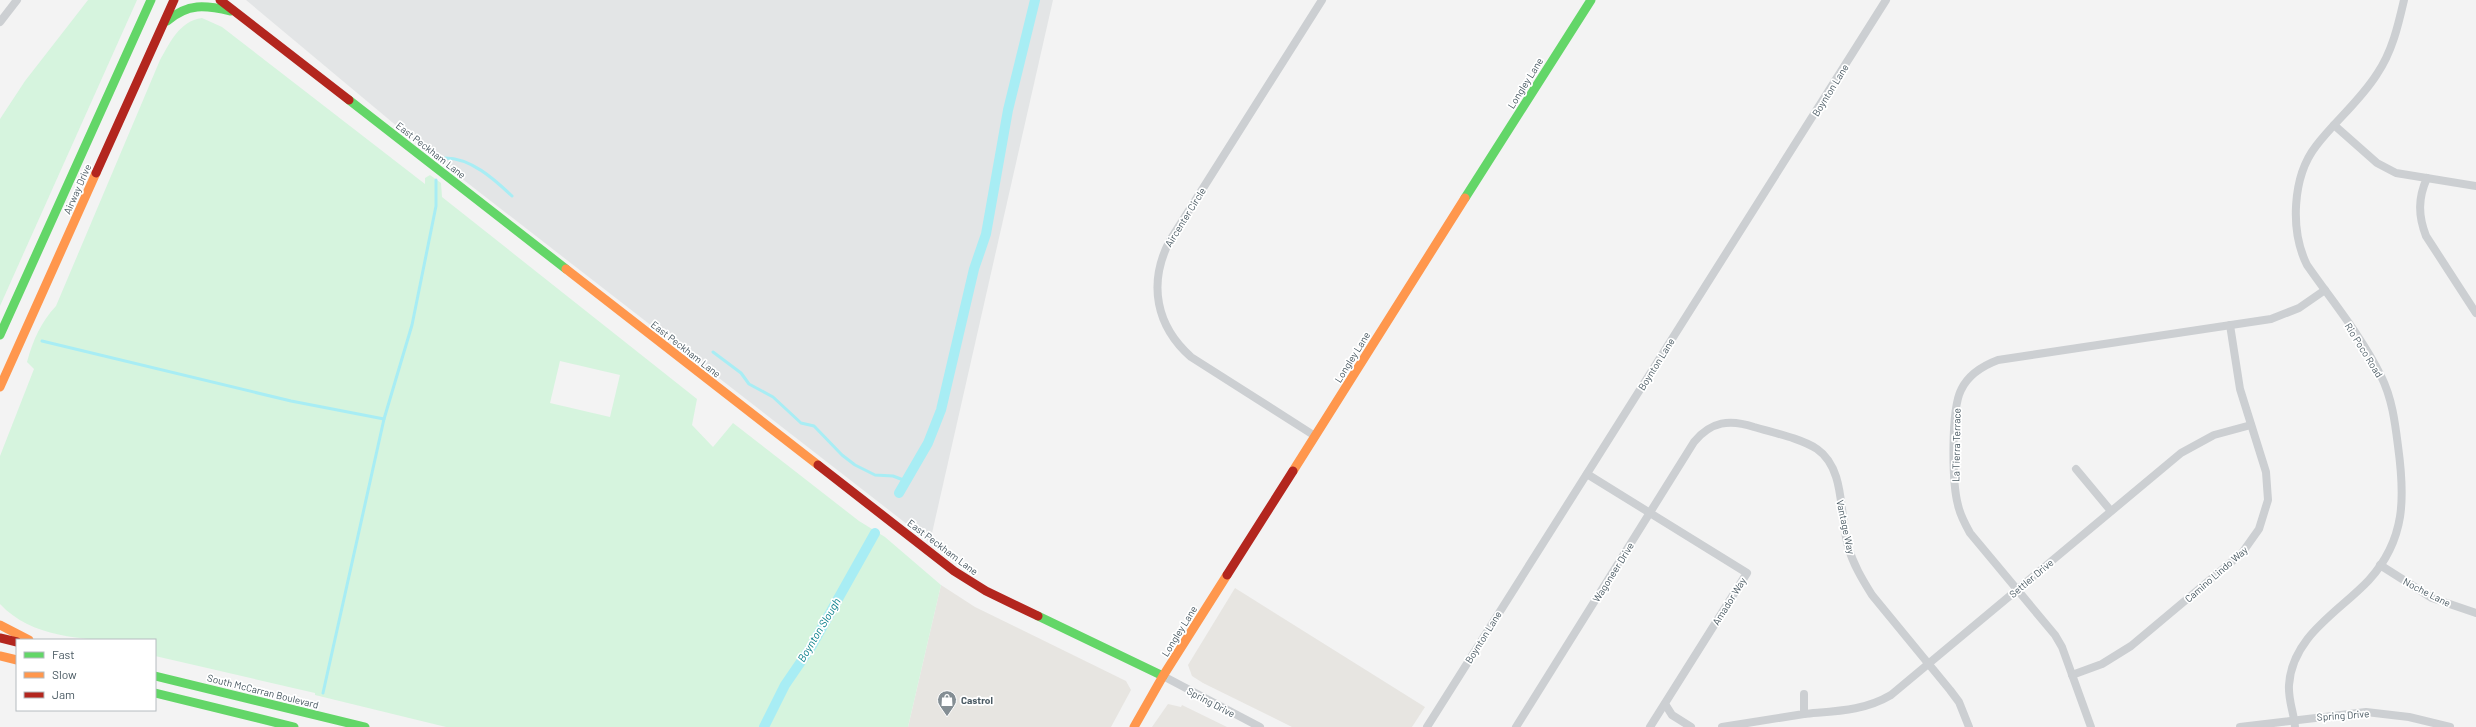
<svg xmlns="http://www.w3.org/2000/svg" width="2476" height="727" viewBox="0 0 2476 727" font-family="Barlow,sans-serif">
<rect width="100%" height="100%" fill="#f3f3f3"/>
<g fill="#e7e5e1">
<polygon points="941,585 975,607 1126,681 1131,690 1111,727 908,727"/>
<polygon points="1235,588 1425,707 1412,727 1292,727 1203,683 1192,676 1188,665"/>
<polygon points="1168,704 1181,707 1182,705 1227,727 1152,727"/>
</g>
<polygon fill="#e3e5e6" points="246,0 1053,0 930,542 429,153"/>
<g fill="#d6f4de" fill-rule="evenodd">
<polygon points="88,0 137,0 0,306 0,119 25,81"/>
<path d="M202,18L222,27L425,184V178L430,175L441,183L442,197L697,399L692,425L713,447L733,423L859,521L885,537L941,585L908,727H446L315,695V693L155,656V640C104,640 37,644 0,604V456L34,369L27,362C33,340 41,322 56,306L160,60C170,43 179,21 202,18ZM560,361L620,375L610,417L550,403Z"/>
</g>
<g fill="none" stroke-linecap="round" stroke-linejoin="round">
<g stroke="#a8edf4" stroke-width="3">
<path d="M445,158C471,158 494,179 512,196"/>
<polyline points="42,341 291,401 384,419"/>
<polyline points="713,352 741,373 749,384 773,397 801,423 814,426 842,455 855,465 875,475 893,476 906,481"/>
<polyline points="323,693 384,419 412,325 436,206 436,180"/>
</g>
<g stroke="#a8edf4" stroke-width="10">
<polyline points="899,493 928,443 941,410 974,269 986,234 1008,110 1035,0"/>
<polyline points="764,727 785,685 811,647 875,533"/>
</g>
<g stroke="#cccfd2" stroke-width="8">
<polyline points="0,22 17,0"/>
<polyline points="2334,125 2377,163 2396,173 2476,186"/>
<path d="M2427,178C2418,198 2418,215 2426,236L2476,313"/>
<path d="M1315,436L1191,357C1156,326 1148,284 1169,242L1322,0"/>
<polyline points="2076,469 2111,511"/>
<polyline points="1587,474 1747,573 1650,727"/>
<polyline points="2380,565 2432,598 2476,613"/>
<polyline points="2072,675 2102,664 2131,646 2242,553 2259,529 2268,500 2266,472 2240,389 2230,325"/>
<polyline points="1163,676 1260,727"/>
<polyline points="1665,704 1672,715 1691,727"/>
<path d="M1804,714C1836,711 1864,711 1891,695L2181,453L2214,435L2251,425"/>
<polyline points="1427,727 1886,0"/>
<path d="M1516,727L1694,442C1711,421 1730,419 1754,427C1774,433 1800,438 1817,449C1846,469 1839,516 1848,546C1853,564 1862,579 1872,595L1950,690L1959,702L1969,727"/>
<polyline points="1722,727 1804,714 1804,694"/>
<path d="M2091,727L2062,647L2055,635L1970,533C1965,524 1960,515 1958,505C1952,483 1951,410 1961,390C1968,375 1982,366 1998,360L2271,319L2299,308L2325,290"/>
<polyline points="2240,727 2366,712 2409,717 2450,727"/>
<path d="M2295,727C2294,713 2288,700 2289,685C2292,636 2339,612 2369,580C2406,539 2405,497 2398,446C2395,422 2392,398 2381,376C2362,337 2332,301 2307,265C2290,231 2292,177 2316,146C2335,121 2360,101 2377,74C2392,52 2398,26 2404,0"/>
</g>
<g stroke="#63d668" stroke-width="9">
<path d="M167,21C188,3 205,5 231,11"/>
<polyline points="349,100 566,269"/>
<polyline points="1465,198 1591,0"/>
<polyline points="0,335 151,0"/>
<polyline points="1038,616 1163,676"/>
<polyline points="155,676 365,727"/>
<polyline points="155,693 294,727"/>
</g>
<g stroke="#ff974d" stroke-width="9">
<polyline points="566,269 818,465"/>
<polyline points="0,387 96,173"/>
<polyline points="1293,471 1465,198"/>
<polyline points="0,625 29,640"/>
<polyline points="0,656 17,660"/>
<polyline points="1134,727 1163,676 1227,575"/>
</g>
<g stroke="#b3261e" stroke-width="9">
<polyline points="220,0 349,100"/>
<polyline points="96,173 174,0"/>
<polyline points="818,465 954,571 986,591 1038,616"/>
<polyline points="1227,575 1293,471"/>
<polyline points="0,638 17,642"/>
</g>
</g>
<defs>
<symbol id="shop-pin" viewBox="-11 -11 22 30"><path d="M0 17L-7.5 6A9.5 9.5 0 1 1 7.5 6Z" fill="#848e94" stroke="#fff"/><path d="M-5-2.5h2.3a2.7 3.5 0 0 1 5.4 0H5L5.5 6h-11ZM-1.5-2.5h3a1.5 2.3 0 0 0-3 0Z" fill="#fff"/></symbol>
</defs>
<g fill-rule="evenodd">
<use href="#shop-pin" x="936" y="689" width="22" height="30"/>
</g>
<g text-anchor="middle" stroke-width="3.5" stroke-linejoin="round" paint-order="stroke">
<g font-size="10" fill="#485861" stroke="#fff">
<text transform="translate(1525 83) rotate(-58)" y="4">Longley Lane</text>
<text transform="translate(1830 90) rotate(-58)" y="4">Boynton Lane</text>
<text transform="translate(431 150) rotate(38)" y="4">East Peckham Lane</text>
<text transform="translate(77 189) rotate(-66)" y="4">Airway Drive</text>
<text transform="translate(1185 217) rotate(-58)" y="4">Aircenter Circle</text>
<text transform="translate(686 349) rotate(38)" y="4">East Peckham Lane</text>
<text transform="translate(2364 350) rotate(58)" y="4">Rio Poco Road</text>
<text transform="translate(1352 357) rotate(-58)" y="4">Longley Lane</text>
<text transform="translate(1656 364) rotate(-58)" y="4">Boynton Lane</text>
<text transform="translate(1956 445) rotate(-89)" y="4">La Tierra Terrace</text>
<text transform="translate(1846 527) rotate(78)" y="4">Vantage Way</text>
<text transform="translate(943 547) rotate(37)" y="4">East Peckham Lane</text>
<text transform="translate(1613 572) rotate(-58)" y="4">Wagoneer Drive</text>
<text transform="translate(2216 574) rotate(-41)" y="4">Camino Lindo Way</text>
<text transform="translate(2031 578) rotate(-40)" y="4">Settler Drive</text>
<text transform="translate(2427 592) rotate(27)" y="4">Noche Lane</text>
<text transform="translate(1729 601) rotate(-58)" y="4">Amador Way</text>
<text transform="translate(1179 631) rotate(-58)" y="4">Longley Lane</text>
<text transform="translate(1483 637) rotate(-58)" y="4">Boynton Lane</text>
<text transform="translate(263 691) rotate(14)" y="4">South McCarran Boulevard</text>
<text transform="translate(1211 702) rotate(28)" y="4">Spring Drive</text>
<text transform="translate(2343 715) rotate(-4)" y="4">Spring Drive</text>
</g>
<g font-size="10" font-weight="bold" fill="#485861" stroke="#fff" text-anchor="start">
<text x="961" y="704">Castrol</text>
</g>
<g font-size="11" font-style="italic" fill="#057d89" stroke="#fff">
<text transform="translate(819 630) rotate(-59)" y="4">Boynton Slough</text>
</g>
</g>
<rect x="16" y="639" width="140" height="72" fill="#ffffff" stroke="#b6bcc0"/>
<rect x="24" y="652" width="20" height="6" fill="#63d668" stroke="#b6bcc0"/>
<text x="52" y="659" font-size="12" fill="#485861">Fast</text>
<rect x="24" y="672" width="20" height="6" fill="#ff974d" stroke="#b6bcc0"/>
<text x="52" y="679" font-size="12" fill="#485861">Slow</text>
<rect x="24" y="692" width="20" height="6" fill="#b3261e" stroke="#b6bcc0"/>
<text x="52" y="699" font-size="12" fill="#485861">Jam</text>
</svg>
